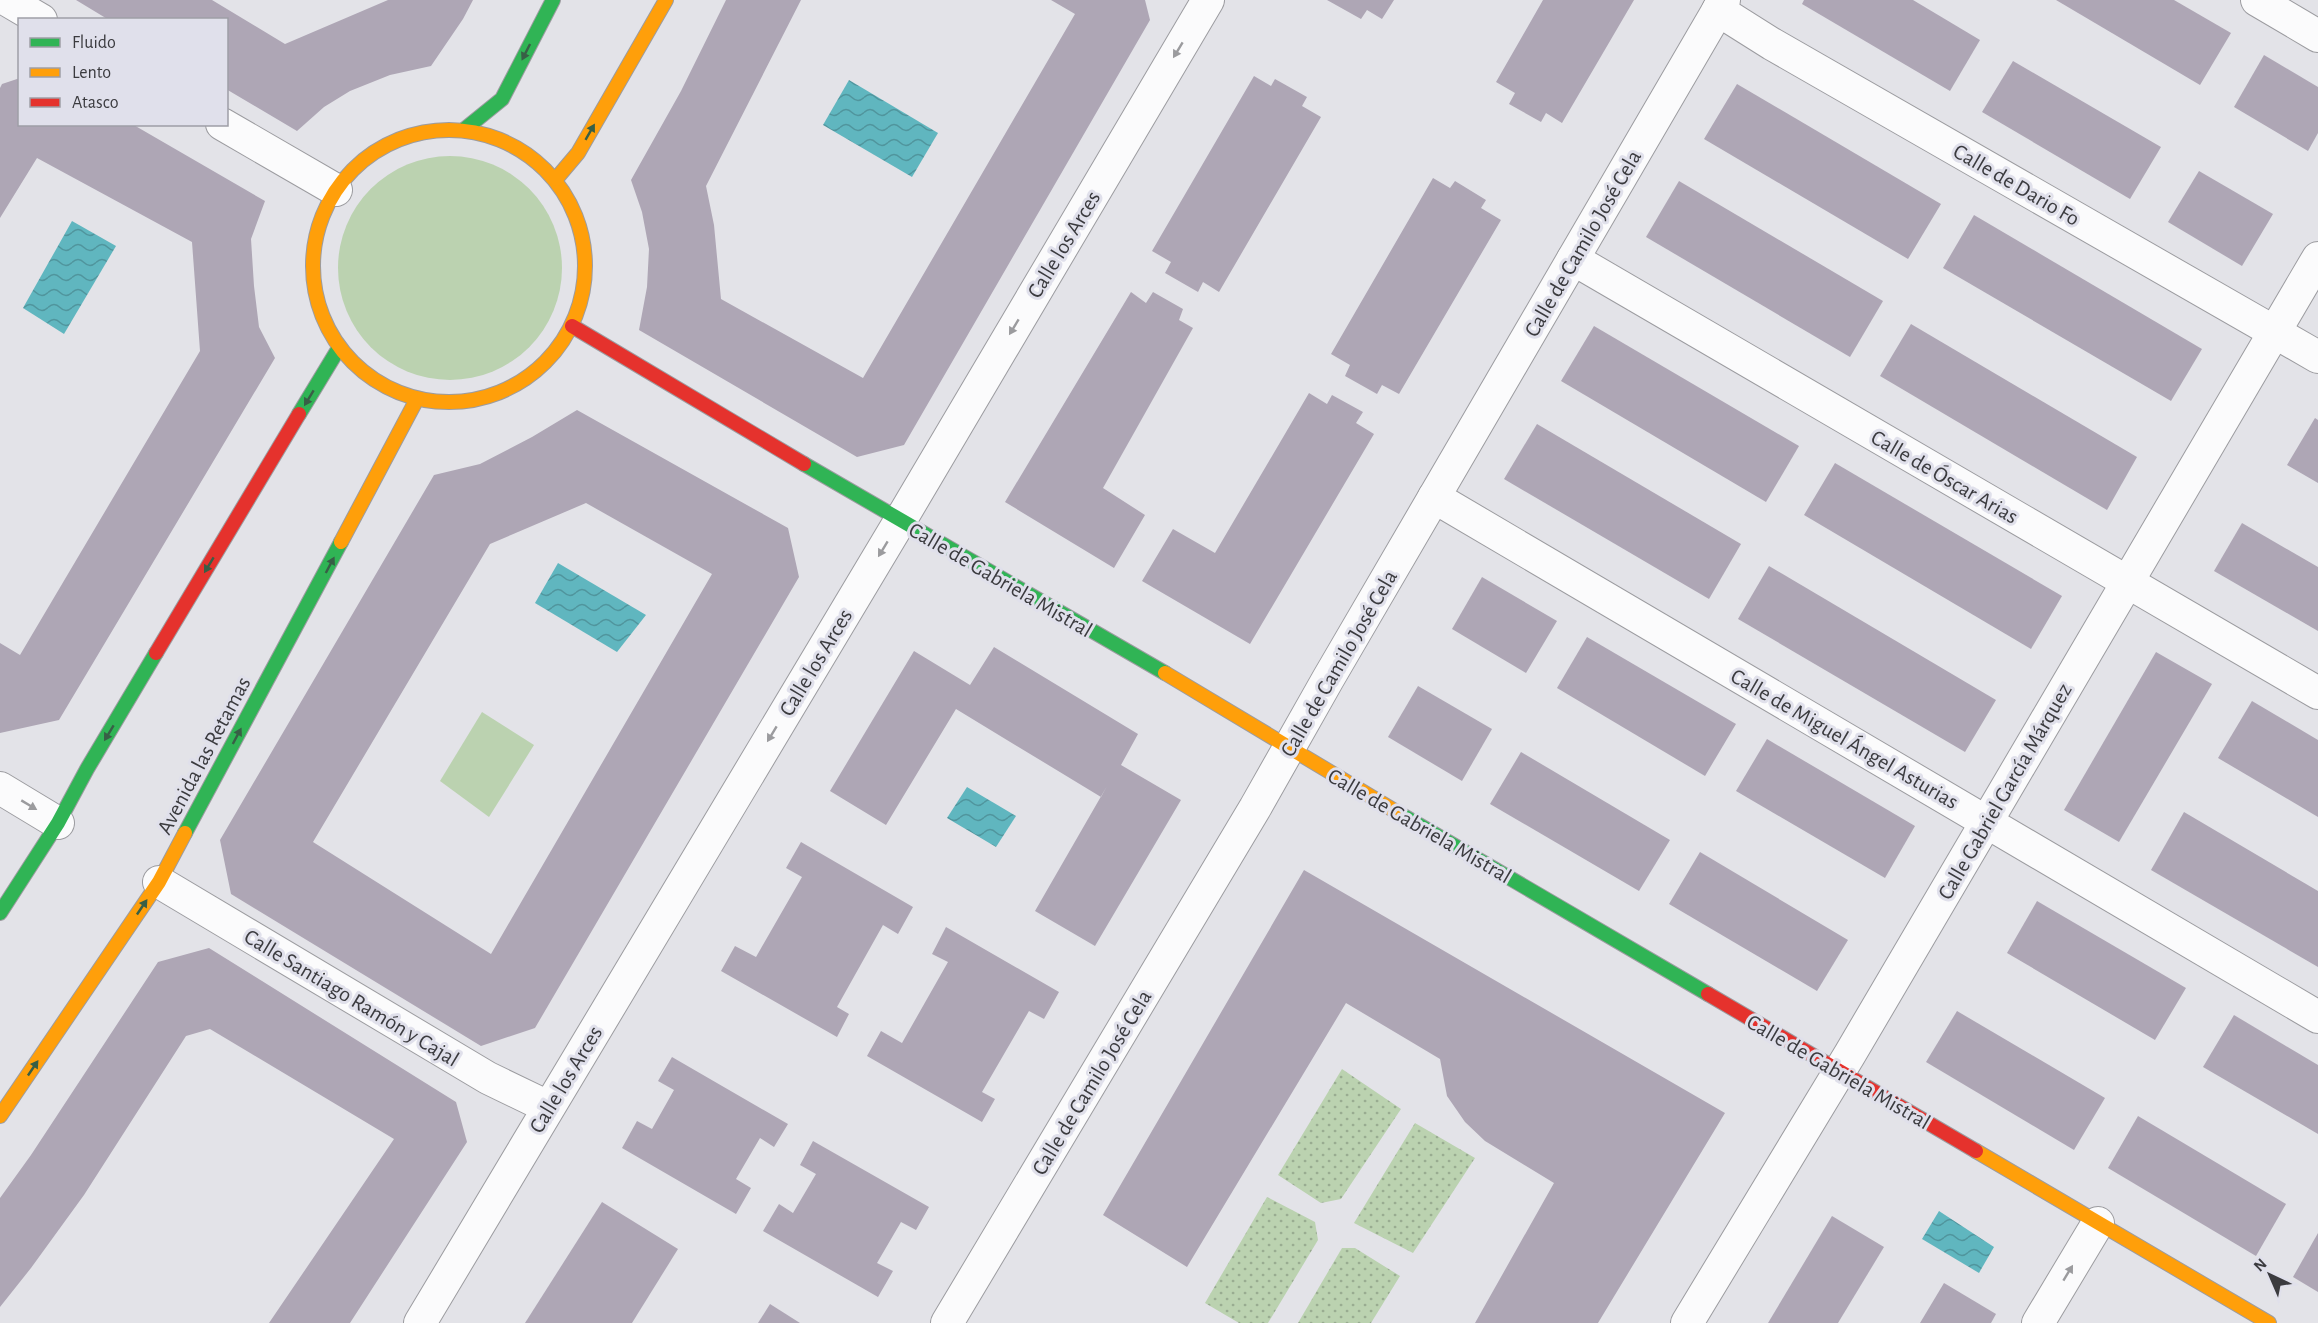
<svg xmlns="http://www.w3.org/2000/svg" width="2318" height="1323" viewBox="0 0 2318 1323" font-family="'Alegreya Sans',sans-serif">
<defs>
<pattern id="grass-dots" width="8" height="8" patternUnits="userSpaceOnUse" patternTransform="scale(1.5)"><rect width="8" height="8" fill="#bbd2b0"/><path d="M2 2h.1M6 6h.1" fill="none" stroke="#99ac91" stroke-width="1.8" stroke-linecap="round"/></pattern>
<pattern id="water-waves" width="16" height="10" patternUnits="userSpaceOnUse" patternTransform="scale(1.5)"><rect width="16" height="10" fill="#60b6bf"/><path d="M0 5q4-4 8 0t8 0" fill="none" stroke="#50959d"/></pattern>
</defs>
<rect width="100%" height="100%" fill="#e3e3e8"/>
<g fill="url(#grass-dots)">
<polygon points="1342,1069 1401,1109 1341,1199 1321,1203 1278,1175"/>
<polygon points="1415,1123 1475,1158 1413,1253 1354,1223"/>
<polygon points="1267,1197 1315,1222 1318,1240 1268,1323 1239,1323 1205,1303"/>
<polygon points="1342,1248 1355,1248 1400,1276 1371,1323 1298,1323"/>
</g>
<g fill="#bbd2b0">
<circle cx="450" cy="268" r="112"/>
<polygon points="482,712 534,745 489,817 440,781"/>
</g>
<g fill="url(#water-waves)">
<polygon points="849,80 938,133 912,177 823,125"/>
<polygon points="72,221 116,246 64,334 23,308"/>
<polygon points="558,563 646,615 617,652 535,603"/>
<polygon points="967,787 1016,816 996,847 947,818"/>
<polygon points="1939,1211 1994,1247 1979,1273 1922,1239"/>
</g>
<g fill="#aea6b5" fill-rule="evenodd">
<polygon points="76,0 212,0 285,44 388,0 473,0 463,19 431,66 390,75 350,91 324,107 297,131 226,89 226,20 109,20"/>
<polygon points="726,0 801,0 706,186 714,225 721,299 863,378 1075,14 1051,0 1145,0 1150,20 904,445 857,457 639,330 647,287 649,249 642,212 631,180 681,91"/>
<polygon points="1327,0 1394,0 1382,19 1367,10 1361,19"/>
<polygon points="1543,0 1634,0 1562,123 1546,113 1541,122 1509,104 1515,93 1496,82"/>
<polygon points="1804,0 1913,0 1980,40 1950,91 1802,4"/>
<polygon points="2056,0 2174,0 2231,33 2200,85"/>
<polygon points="2264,55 2318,87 2318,133 2308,151 2234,107"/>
<polygon points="2013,61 2161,147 2130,199 1982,112"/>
<polygon points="1254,76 1271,86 1275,79 1307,97 1302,106 1321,117 1219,292 1203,282 1198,292 1165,273 1171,262 1152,251"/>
<polygon points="20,78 20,124 132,124 265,201 251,239 254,286 259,327 275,358 59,720 0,733 0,643 20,655 200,351 192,242 37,158 0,218 0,88 2,84"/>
<polygon points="1737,84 1941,204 1908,259 1704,139"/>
<polygon points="2199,171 2273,214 2242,266 2168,222"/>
<polygon points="1433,178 1450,188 1455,181 1486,200 1481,208 1501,220 1399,394 1382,385 1377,394 1345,376 1350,365 1331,354"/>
<polygon points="1679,181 1883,301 1850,357 1646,237"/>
<polygon points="1974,215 2202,349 2171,401 1943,268"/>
<polygon points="1131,292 1146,303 1153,292 1183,309 1179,320 1193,328 1103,488 1145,515 1114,568 1005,502"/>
<polygon points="1911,324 2137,457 2107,510 1880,376"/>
<polygon points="1594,326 1799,446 1766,502 1561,381"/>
<polygon points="1309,393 1327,404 1332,395 1363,412 1356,423 1374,434 1250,644 1142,581 1173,529 1215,553"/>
<path d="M577,410L788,528L799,577L535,1028L481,1046L231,894L220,840L434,475L480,464L532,437ZM586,503L712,574L491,954L313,842L490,544Z"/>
<polygon points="2315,418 2318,420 2318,483 2287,465"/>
<polygon points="1537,424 1741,544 1709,599 1504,479"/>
<polygon points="1835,463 2062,596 2031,649 1804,515"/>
<polygon points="2242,523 2318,567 2318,631 2214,571"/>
<polygon points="1769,566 1996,700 1965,752 1738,619"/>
<polygon points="1482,577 1557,621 1526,673 1452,629"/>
<polygon points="1587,637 1736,724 1705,776 1557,688"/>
<polygon points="994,647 1138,734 1121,765 1181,800 1095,946 1035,911 1107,786 1101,797 956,709 886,825 830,791 914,651 970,685"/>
<polygon points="2156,652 2212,684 2119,842 2064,810"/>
<polygon points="1418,686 1492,729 1462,781 1388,737"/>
<polygon points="2252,701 2318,740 2318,817 2218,758"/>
<polygon points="1767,739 1915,826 1885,878 1736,791"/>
<polygon points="1521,752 1670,840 1639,891 1490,804"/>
<polygon points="2184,812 2318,891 2318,967 2151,870"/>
<polygon points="801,842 913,907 898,934 883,925 837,1007 849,1014 837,1037 721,971 735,946 756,957 802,877 786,868"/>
<polygon points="1700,852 1848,940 1817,991 1669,904"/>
<polygon points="1304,870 1725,1113 1598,1323 1475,1323 1554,1183 1485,1141 1465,1122 1447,1096 1440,1059 1346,1003 1187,1267 1103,1215"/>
<polygon points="2037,901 2186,988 2155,1040 2007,953"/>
<polygon points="946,927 1059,992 1044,1019 1029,1011 982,1092 995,1099 982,1122 867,1056 881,1031 902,1043 948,962 932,954"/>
<polygon points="209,948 456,1102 467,1142 350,1323 269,1323 394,1139 210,1029 186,1036 84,1195 31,1268 0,1307 0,1198 31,1155 158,962"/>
<polygon points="1957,1011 2105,1098 2074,1150 1926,1062"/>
<polygon points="2234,1015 2318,1065 2318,1134 2203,1067"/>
<polygon points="672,1057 788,1124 774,1147 760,1138 736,1179 751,1188 736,1214 622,1148 637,1121 652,1129 674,1090 658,1081"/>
<polygon points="2138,1116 2286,1204 2256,1256 2108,1168"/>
<polygon points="813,1141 929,1207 916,1230 901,1222 877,1263 893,1271 878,1297 763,1231 779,1204 793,1213 816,1174 800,1165"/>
<polygon points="602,1202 678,1249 632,1323 525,1323"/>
<polygon points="1832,1216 1884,1247 1838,1323 1768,1323"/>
<polygon points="2318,1233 2318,1292 2293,1277"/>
<polygon points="1944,1283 1996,1314 1991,1323 1920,1323"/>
<polygon points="770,1304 800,1323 758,1323"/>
</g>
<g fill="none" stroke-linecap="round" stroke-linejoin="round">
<defs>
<g id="street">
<polyline points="7,0 41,20"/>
<polyline points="2257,0 2318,36"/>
<polyline points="1718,10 1772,44 2318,357"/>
<polyline points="222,124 336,190"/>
<polyline points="1573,259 2318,693"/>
<polyline points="1434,497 2318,1017"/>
<polyline points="0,788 58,823"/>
<polyline points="159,882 488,1078 548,1107"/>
<polyline points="420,1323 900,521 1208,0"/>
<polyline points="947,1323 1255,808 1328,679 1724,0"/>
<polyline points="1687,1323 1850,1054 2318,258"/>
<polyline points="2038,1323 2098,1223"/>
</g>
<g id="fast">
<polyline points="465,129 502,99 553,0"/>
<polyline points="299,414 339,348"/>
<polyline points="804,464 1165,673"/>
<polyline points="1395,811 1708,994"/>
<polyline points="185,833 341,542"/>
<polyline points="0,913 58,823 87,769 156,653"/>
</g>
<g id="slow">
<circle cx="449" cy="266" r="136"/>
<polyline points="556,179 578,153 666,0"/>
<polyline points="341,542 417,399"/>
<polyline points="1165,673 1395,811"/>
<polyline points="0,1116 159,882 185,833"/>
<polyline points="1976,1151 2269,1323"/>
</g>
<g id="jam">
<polyline points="572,326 804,464"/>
<polyline points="156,653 299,414"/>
<polyline points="1708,994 1976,1151"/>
</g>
</defs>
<use href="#street" stroke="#9c9ca0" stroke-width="34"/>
<use href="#fast" stroke="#9c9ca0" stroke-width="16"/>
<use href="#slow" stroke="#9c9ca0" stroke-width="16"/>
<use href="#jam" stroke="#9c9ca0" stroke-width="16"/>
<use href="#street" stroke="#fbfbfc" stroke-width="32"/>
<use href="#fast" stroke="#30b455" stroke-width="14"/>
<use href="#slow" stroke="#ff9f0a" stroke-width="14"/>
<use href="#jam" stroke="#e5322d" stroke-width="14"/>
</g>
<defs><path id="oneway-solid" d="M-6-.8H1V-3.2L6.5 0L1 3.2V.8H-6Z" transform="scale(1.5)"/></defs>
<g fill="#9b9b9e">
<use href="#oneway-solid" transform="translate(1178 50) rotate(121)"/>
<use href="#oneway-solid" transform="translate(1014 327) rotate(121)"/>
<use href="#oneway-solid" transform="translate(883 549) rotate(121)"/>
<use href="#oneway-solid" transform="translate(772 734) rotate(121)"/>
<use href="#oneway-solid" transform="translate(29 805) rotate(31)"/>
<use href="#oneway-solid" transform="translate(2068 1273) rotate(-59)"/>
</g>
<g fill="#385f46">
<use href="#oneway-solid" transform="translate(526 52) rotate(117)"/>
<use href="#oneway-solid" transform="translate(590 132) rotate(-60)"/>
<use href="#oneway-solid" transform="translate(309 398) rotate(121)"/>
<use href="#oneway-solid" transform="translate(209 565) rotate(121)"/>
<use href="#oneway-solid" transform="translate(330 565) rotate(-62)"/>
<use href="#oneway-solid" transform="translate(109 733) rotate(121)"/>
<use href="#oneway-solid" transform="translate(237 736) rotate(-62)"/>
<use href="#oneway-solid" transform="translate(142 907) rotate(-56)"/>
<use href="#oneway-solid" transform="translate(33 1068) rotate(-56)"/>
</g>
<g text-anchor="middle" stroke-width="6" stroke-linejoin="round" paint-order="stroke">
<g font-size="22" fill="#3b3b3f" stroke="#e0e0eb">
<text transform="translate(2017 184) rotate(30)" y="8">Calle de Dario Fo</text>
<text transform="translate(1582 243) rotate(-60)" y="8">Calle de Camilo José Cela</text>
<text transform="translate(1063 244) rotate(-59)" y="8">Calle los Arces</text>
<text transform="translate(1945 476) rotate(30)" y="8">Calle de Óscar Arias</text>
<text transform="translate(1001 579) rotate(30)" y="8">Calle de Gabriela Mistral</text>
<text transform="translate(815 662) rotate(-59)" y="8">Calle los Arces</text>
<text transform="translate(1338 663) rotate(-60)" y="8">Calle de Camilo José Cela</text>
<text transform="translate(1845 738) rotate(30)" y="8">Calle de Miguel Ángel Asturias</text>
<text transform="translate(203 755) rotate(-62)" y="8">Avenida las Retamas</text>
<text transform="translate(2004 791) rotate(-60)" y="8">Calle Gabriel García Márquez</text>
<text transform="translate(1420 825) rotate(30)" y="8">Calle de Gabriela Mistral</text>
<text transform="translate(352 997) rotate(31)" y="8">Calle Santiago Ramón y Cajal</text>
<text transform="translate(1839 1071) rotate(30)" y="8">Calle de Gabriela Mistral</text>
<text transform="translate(565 1079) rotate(-59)" y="8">Calle los Arces</text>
<text transform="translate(1091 1082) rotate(-59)" y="8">Calle de Camilo José Cela</text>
</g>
</g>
<rect x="18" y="18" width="210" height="108" fill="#e0e0eb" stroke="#9e9ea6" stroke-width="1.5"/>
<rect x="30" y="38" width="30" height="9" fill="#30b455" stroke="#9e9ea6" stroke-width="1.5"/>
<text x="72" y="48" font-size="18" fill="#3b3b3f">Fluido</text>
<rect x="30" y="68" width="30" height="9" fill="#ff9f0a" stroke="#9e9ea6" stroke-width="1.5"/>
<text x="72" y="78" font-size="18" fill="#3b3b3f">Lento</text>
<rect x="30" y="98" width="30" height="9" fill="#e5322d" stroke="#9e9ea6" stroke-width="1.5"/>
<text x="72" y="108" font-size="18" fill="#3b3b3f">Atasco</text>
<g transform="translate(2270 1275) rotate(316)" stroke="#e0e0eb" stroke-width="4.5" paint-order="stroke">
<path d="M0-4.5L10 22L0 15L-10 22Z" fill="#3b3b3f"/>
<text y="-9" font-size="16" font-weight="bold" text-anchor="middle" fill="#3b3b3f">N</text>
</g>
</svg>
